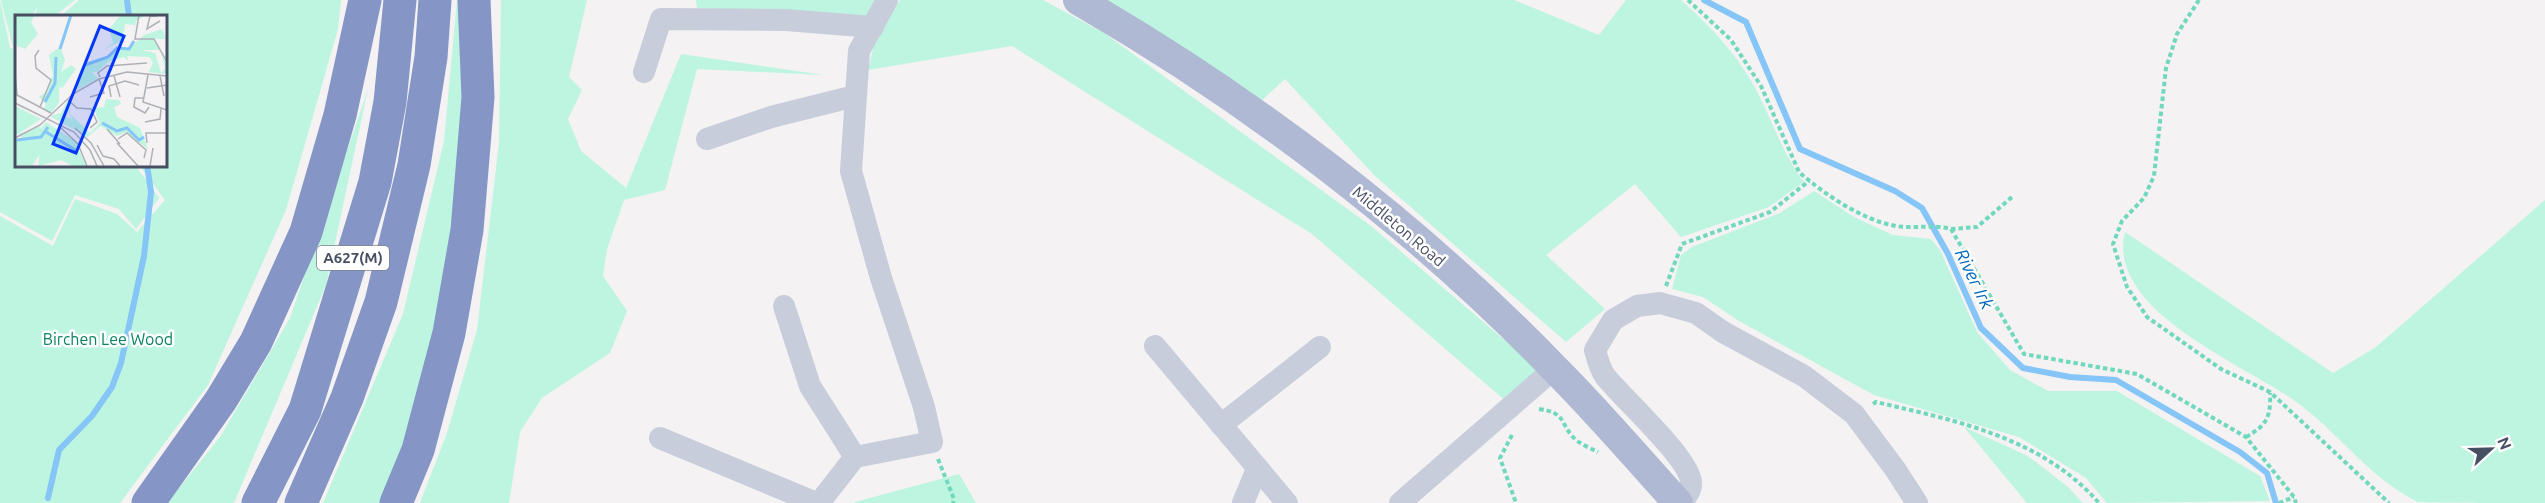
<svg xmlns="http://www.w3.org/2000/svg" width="2545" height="503" viewBox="0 0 2545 503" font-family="Ubuntu,sans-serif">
<rect width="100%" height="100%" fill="#f4f2f2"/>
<g fill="#bdf5e0">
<polygon points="0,0 10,48 16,49 16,165 135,165 159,198 136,229 119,209 75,195 52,241 0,212"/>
<polygon points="1,0 75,0 55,16 35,16 38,6 32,16 16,16 16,47 13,47"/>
<polygon points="79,0 341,0 338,29 286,210 208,385 120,503 0,503 0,216 53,246 75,199 117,214 137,232 165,200 139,165 165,165 165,16 61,16"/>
<polygon points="457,0 463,0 464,77 456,240 440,331 386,503 323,503 403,314 444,141"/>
<polygon points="501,0 587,0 569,77 582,90 568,119 581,151 626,188 681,54 824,75 697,69 665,190 624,200 607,249 603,276 627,311 610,353 542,398 520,432 509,503 420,503 447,433 477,330 499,143"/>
<polygon points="696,0 877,0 868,16 697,8"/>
<polygon points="900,0 1043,0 1104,33 1371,226 1550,379 1515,409 1312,234 1012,46 868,70 875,39"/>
<path d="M1088,0H1514L1599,35L1626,0H1681C1709,25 1734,51 1753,84C1771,116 1781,152 1804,182L1769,207L1681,237L1635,184L1546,255L1605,309L1566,342L1375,176L1285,79L1260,102Z"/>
<polygon points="368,89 326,285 234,503 167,503 220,437 290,318"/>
<polygon points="1814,191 1854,217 1893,235 1931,239 1940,250 1977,332 2010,370 2048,391 2117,391 2260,476 2270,501 2107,503 2086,478 2019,437 1874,395 1739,321 1703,297 1672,289 1681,255 1692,247 1780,213"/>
<path d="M2545,200V503C2525,503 2430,503 2418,502C2371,479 2343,438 2303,407C2255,368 2105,314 2125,232L2333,373L2376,347Z"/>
<polygon points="1964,427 2028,456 2068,487 2083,503 2027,503"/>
<polygon points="959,474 976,503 855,503 855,502"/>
</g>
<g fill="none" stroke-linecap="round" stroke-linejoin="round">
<g stroke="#85c5f7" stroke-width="6">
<polyline points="127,0 129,16"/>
<polyline points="1704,0 1746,22 1800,149 1895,191 1922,208 1948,254 1981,328 2023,368 2070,377 2116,380 2240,452 2267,473 2276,503"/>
<polyline points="48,498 59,450 92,416 112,387 121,363 144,256 151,192 147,165"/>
</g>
<g stroke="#70d8bd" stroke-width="4" stroke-dasharray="4.5 3" stroke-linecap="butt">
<path d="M1688,0L1731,40L1761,86L1799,172C1824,194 1862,220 1896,226C1914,229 1933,224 1951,229L2024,354L2137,374L2246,437L2294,497L2296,503"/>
<polyline points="2199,0 2177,34 2166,68 2154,176 2144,198 2122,221 2113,244 2127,287 2147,317 2221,369 2270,392 2389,503"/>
<polyline points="1951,229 1977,227 2012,197"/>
<polyline points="1666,286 1682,244 1770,212 1809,181"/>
<path d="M1873,404L1876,402C1958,421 2042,438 2099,503"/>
<path d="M1539,409C1566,413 1559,421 1573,437C1579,444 1590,448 1598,452"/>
<polyline points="1512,435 1500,458 1516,503"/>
<path d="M2246,437C2267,425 2271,417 2270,393"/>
<polyline points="938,459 954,499 953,503"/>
<polyline points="2279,503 2294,497"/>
</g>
<g stroke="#c7cddb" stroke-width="22">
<polyline points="644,72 661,19 786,20 873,27"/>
<polyline points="707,139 771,117 855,96"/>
<polyline points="784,306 810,386 855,457"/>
<polyline points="1155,346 1287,503"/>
<polyline points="1221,425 1320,347"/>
<polyline points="660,438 816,503"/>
<polyline points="819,503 855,457 932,442 924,407 881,278 851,171 859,51 887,0"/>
<polyline points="1243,503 1257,469"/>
<polyline points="1400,503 1555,368"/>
<path d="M1680,503C1686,497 1691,492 1691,483C1691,459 1621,397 1605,376C1600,369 1597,358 1595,350L1613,320L1637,306L1660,303L1696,313L1723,332L1804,376L1854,414L1895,469L1917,503"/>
</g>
<path stroke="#afb9d3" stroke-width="30" d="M1078,0C1251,100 1416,225 1555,369C1598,412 1637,458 1678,503"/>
<g stroke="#8495c6" stroke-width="33">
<polyline points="148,503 221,400 256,342 306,232 340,115 365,0"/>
<polyline points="258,503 305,410 375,182 390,102 400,0"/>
<polyline points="301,503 347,398 381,302 414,165 431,57 435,0"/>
<polyline points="396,503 418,450 449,333 467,230 478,97 474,0"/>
</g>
</g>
<g text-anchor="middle" stroke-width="5" stroke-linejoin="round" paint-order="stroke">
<rect fill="#fff" stroke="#7e8491" stroke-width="1.5" x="317" y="246" width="72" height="24" rx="4.5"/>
<g font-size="15" font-weight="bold" fill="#474f62">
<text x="353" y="263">A627(M)</text>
</g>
<g font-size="16" fill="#474f62" stroke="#fff">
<text transform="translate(1399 226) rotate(40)" y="6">Middleton Road</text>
</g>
<g font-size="16" fill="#0c8263" stroke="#fff">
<text x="108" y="345">Birchen Lee Wood</text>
</g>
<g font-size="18" font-style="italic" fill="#0068bc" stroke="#fff">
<text transform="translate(1974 279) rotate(64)" y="6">River Irk</text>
</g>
</g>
<g transform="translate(15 15)">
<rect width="152" height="152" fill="#f4f2f2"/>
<path d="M0,0H20L16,7L23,19L10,34L0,30ZM106,0H131L121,6L117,24L120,10L110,9L108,25L88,35L98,28L94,14ZM147,14L151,24H140L147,20L139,24L145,35H126L140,38L146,58L150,53L146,38L151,48V59L134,57L138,47L134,42L112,41L113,46L109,42L94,46L82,57H77L83,63L58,77L69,56L67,52L92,43L102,33L114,34L129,20ZM45,32L50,45L46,57L56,50L61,54L47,73L44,72V88L36,98L29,94L31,89L24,82L31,77L38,60L34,40ZM91,84L104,85L106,89L99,92L102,102L125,113L133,134L111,117L102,121L86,111L72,122L35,101L46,98L52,86L55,89L48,101L58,104L53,98L57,92L54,98L75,118L85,108L78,93L89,92ZM0,91L26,104L0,121ZM31,107L60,126L71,151H58L46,145L24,151V140L17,151L0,150V124H9L4,119L25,111L26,114Z" fill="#bdf5e0"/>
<path fill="none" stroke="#85c5f7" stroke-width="3" d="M45,34L56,0M70,50L93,42L102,33L114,34L119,26M30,87L40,68L41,42M87,108L102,116L112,113L124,125L129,122M31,117L62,136M2,125L26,122L33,112"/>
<path fill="none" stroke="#afb1b8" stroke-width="1.5" d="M124,0L120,24H139L152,47M142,1H135L132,14L145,6M24,35L20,41L21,53L36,65L25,92M0,59L2,80L36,98M133,60L128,87L152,95M99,61L105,82M145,61L149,81M85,62L83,58L92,51L132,48M132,73L152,70M75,82L89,78L84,64M96,82L94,71L110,66L124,70M128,83H120L119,92L130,98L134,92M53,85L62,93L76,94L82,107L75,113M0,88L59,117L75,135L82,151M130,107L145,104L146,94M46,113L63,129L72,151M60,113L76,128L89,151M92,114L105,129M0,123L25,110L58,79L84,64L112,57L152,61M103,124L112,118L131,135L129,143M102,128L123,151M132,128L131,118H152M82,130L88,141L99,144L105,151M135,151L138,133"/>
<path fill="#0436fc" fill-opacity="0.15" stroke="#0436fc" stroke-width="3" d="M85,11L109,21L61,138L38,129Z"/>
<rect width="152" height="152" fill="none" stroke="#474f62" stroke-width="3"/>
</g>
<g transform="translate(2491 449) rotate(68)" stroke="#ffffff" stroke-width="4.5" paint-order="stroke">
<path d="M0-4.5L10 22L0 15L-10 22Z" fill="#474f62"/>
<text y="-9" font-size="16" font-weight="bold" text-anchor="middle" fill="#474f62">N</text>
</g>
</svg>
